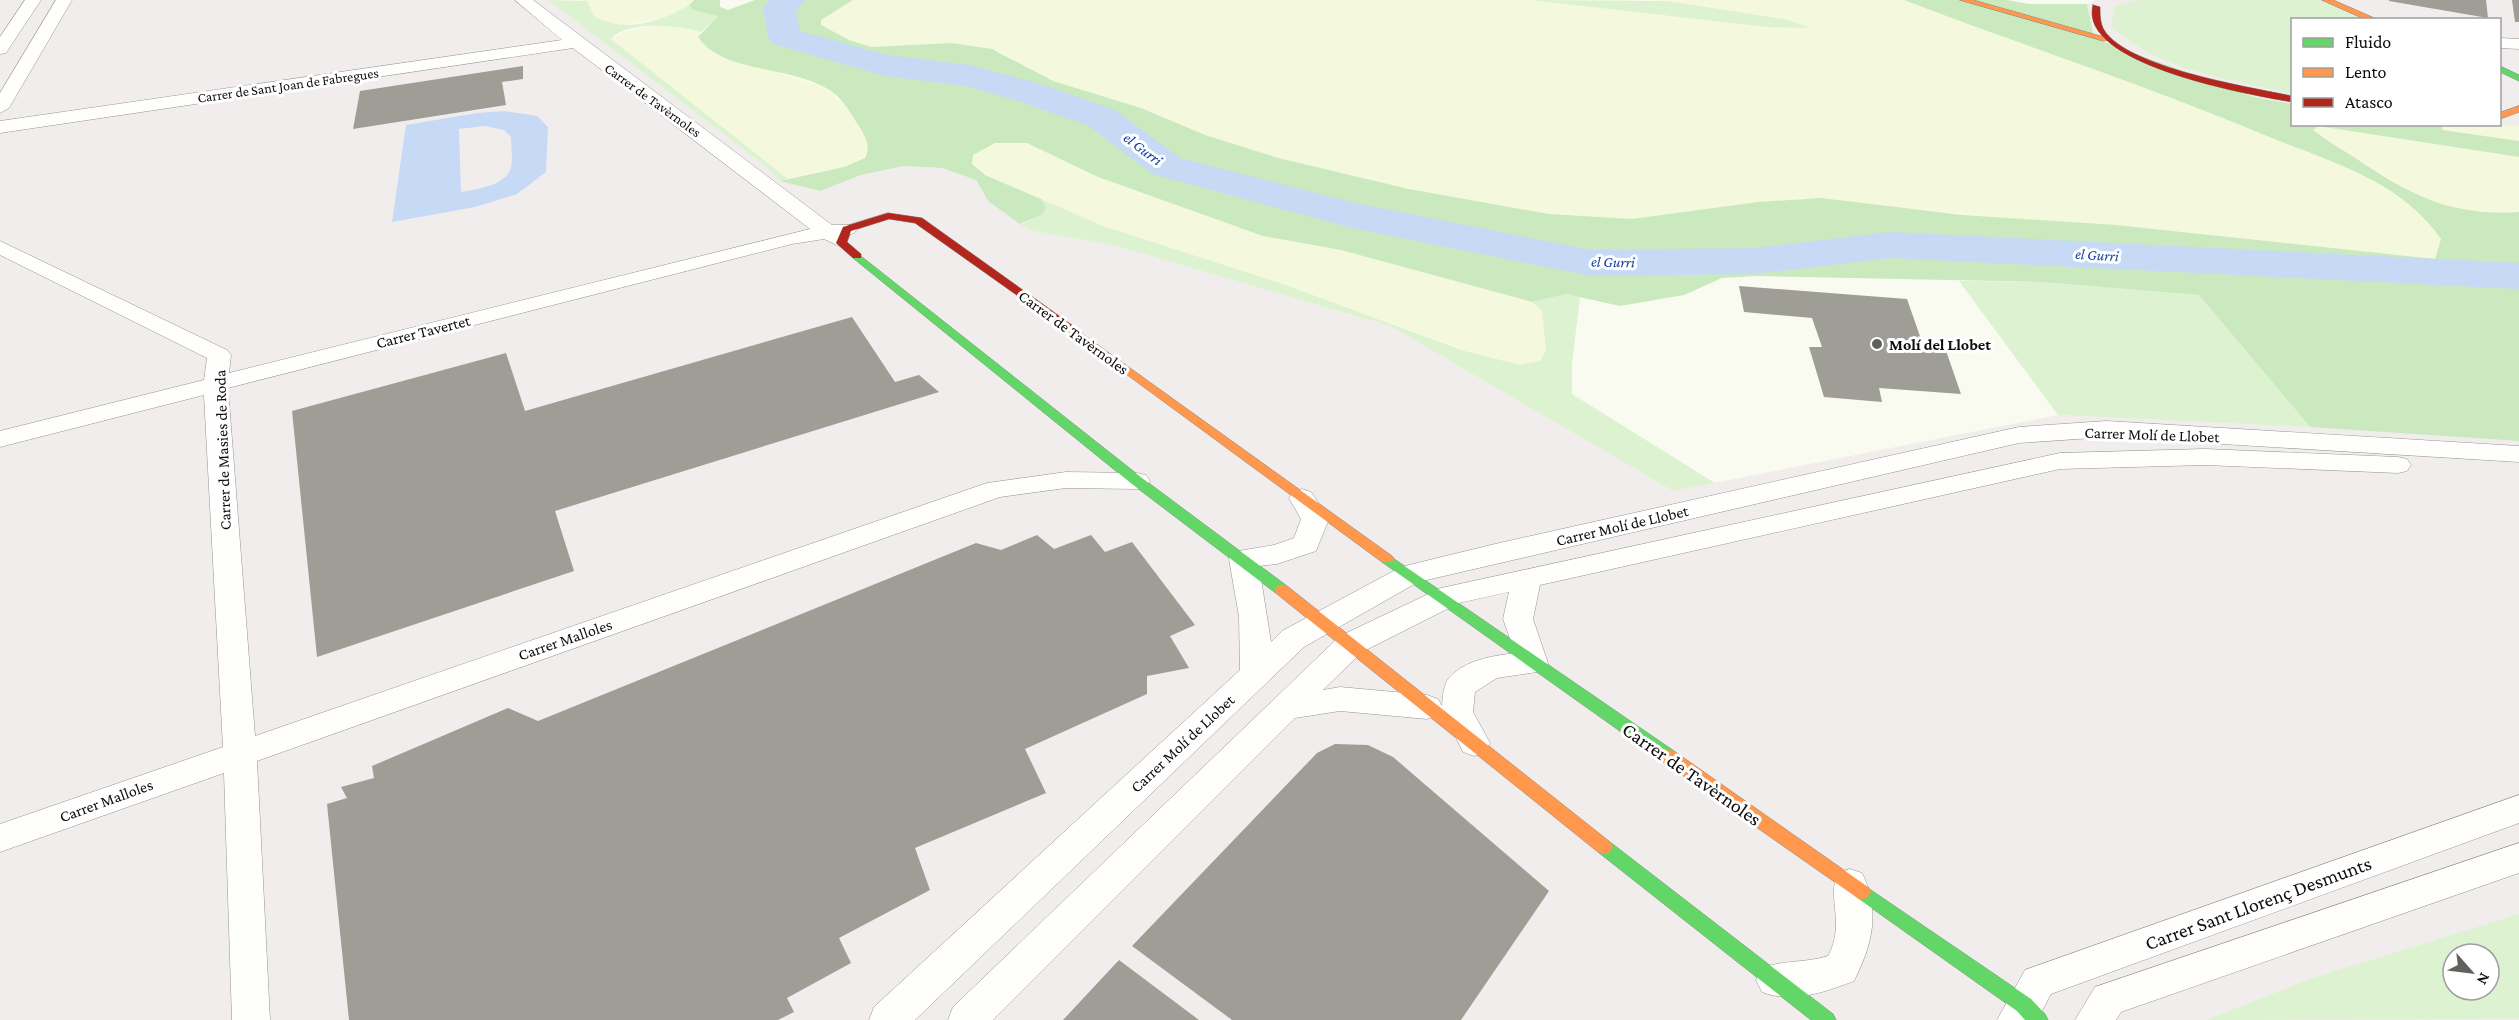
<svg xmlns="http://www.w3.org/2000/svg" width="2519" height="1020" viewBox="0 0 2519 1020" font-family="'Crimson Pro',serif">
<rect width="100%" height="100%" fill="#fafbf0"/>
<g fill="#f2eded" fill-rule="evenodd">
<path d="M0,0H548L764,165L780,181L820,191L861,175L904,166L942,168L976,180L988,201L1032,231L1109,244L1390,326L1673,491L2058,415L2357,429L2519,441V1020H0ZM2453,954H2489V990H2453Z"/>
<polygon points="2095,0 2519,0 2519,126 2428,125 2500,124 2500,20 2292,20 2292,104 2254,97 2094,37 2087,4"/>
</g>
<g fill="#f4f8dc">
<polygon points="583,0 694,0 689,5 659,20 623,25 604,22 596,17"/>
<polygon points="853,0 1530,0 1767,27 1784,19 1655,0 1904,0 2201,108 2341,163 2363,174 2411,206 2427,220 2441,239 2435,259 2148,228 2017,219 1803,198 1632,219 1549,214 1409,189 1278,158 1205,135 1141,108 1053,81 1032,72 1003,53 981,47 952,43 871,47 849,40 821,25 821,20"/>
<polygon points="657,26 686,27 701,32 698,37 703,44 718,55 822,86 846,106 864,135 868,147 867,155 859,162 844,167 788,179 611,39 629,30"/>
<polygon points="2318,126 2519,157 2519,212 2478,212 2447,207 2417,196 2320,135 2313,130"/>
<polygon points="2442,126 2519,126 2519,141 2456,133 2442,130"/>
<polygon points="1011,141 1027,143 1098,177 1263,236 1341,250 1532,302 1542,311 1546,350 1540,361 1519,365 1490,359 1283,284 1103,226 985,175 972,164 973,155 984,147"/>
</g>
<g fill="#dcf2d0" fill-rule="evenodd">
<path d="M548,0L587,1L594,16C624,34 661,22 689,5L693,10L718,16L701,32C680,25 627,20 611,39L788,179L780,181L764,165Z"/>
<polygon points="1530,0 1667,1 1784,19 1811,28 1767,27"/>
<path d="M2138,0H2318L2366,19L2292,20V94C2230,79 2159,71 2111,26L2115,6Z"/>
<polygon points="1041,199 1103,226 1283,284 1462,350 1519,365 1540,361 1546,350 1542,311 1532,302 1566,294 1580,297 1572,364 1572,394 1715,483 1673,491 1390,326 1109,244 1032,231 1020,225 1042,215 1046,208"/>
<polygon points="1959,281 2041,282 2199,295 2310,427 2058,415"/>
<path d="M2519,914V1019L2206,1020L2313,978ZM2453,954H2489V990H2453Z"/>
</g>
<path fill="#cae9be" d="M694,0H720V7L728,10L755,0H853L821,20V25L849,40L871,47L952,43L992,49L1053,81L1141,108L1205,135L1278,158L1409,189L1549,214L1632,219L1758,202L1821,198L1963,215L2116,225L2435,259L2441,239C2400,180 2330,162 2267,136C2148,86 2025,46 1904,0H2007L2029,4H2087L2094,38L2254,97L2292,104V124L2428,125L2442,126V130L2519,141V157L2318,126L2313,130C2328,142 2344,150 2360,161C2414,197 2452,216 2519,212V441L2310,427L2199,295L2041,282L1757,276L1722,278L1684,295L1620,306L1566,294L1532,302L1341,250L1263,236L1098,177L1027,143H995L973,155L972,164L985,175L1041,199L1046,208L1042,215L1020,224L988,201L976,180L942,168L904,166L861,175L820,191L780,181L844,167L865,158C871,148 866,138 860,128C853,117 846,104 836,95C800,64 724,76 698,37L718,16L693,10L689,5Z"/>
<path fill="#c6daf5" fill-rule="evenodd" d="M504,111L537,116L548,127L546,172L517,194L475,207L392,222L406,125L477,113ZM485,126L504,130L511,137C511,146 513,158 511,167C507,186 476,189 461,192L459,129Z"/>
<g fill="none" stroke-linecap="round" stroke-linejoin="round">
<polygon fill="#c6daf5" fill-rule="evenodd" points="769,0 806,0 796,11 800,31 887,55 970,65 1044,85 1115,110 1180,158 1355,203 1591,250 1754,248 1890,232 2519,263 2519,289 1890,258 1754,274 1591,276 1352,228 1152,174 1089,126 1018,101 967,86 885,76 773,44 768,37 763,8"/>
</g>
<g fill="#9e9d96">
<polygon points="2389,0 2486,0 2488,18 2389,1"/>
<polygon points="2512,0 2519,0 2519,22 2515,22"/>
<polygon points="523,66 523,79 502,82 506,105 353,129 360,91"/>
<polygon points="1739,286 1907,299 1922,342 1944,345 1961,394 1879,388 1882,402 1824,397 1809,347 1822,347 1812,318 1744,312"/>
<polygon points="852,317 895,382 919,375 939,392 555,511 574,571 317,657 292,411 506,353 525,411"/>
<polygon points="1037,535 1054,549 1091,535 1105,552 1132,542 1195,625 1170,636 1189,668 1147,676 1147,694 1025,749 1046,793 915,848 930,890 839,938 851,963 787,998 794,1012 778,1020 349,1020 327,804 347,798 341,787 374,778 372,766 508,708 538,721 976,543 1001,550"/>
<polygon points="1335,744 1368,745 1393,757 1549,891 1461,1020 1232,1020 1132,946 1317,753"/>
<polygon points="1119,960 1199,1020 1063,1020"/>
</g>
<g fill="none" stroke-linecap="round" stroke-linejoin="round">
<defs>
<g id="street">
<polygon points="25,0 41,0 6,53 0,54 0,37"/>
<polygon points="56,0 72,0 9,108 0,113 0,93"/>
<polygon points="515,0 533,0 832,225 854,225 857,229 854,233 845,236 847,239 844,243 837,245 824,239 792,244 228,388 255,736 987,483 1066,472 1137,473 1146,475 1150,481 1146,487 1137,489 1066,488 1000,497 257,761 270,1020 232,1020 224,773 0,852 0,824 223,747 204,395 0,447 0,431 204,380 207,358 0,255 0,241 227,350 231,355 229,373 810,229 573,48 0,133 0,121 562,40"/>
<polygon points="2500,38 2519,39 2519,49 2500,48"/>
<polygon points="2107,421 2519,446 2519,462 2107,437 2019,443 1418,582 1304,647 915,1020 869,1020 874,1007 1240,670 1239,617 1229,559 1233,552 1274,545 1294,538 1301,519 1289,498 1293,492 1302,489 1311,492 1329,519 1316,551 1277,564 1259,566 1271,642 1282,631 1399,568 1409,565 1495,544 2019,427"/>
<path d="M2205,449L2398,457L2407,459L2411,465L2407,471L2398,473L2205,465L2060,469L1540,585L1533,619L1548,663L1544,671L1497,678L1475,692L1473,712L1490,743L1485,752L1474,756L1463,752L1442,709L1438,715L1427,719L1340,711L1295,718L993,1020H948L953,1007L1340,636L1441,588L2060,453ZM1509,592L1503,619L1515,653C1492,656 1465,660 1449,678C1443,685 1443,697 1442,706L1438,699L1427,695L1340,687L1323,690L1362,652L1459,603Z"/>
<polygon points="2519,795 2519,823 2051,994 2037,1020 1997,1020 2025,970"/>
<polygon points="2519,843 2519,873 2121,1012 2116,1020 2075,1020 2095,987"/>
<path d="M1850,869L1862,873C1881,911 1872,945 1854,981C1825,992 1792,1004 1762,992L1756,980L1762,968C1783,960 1806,963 1828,956C1846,923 1826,897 1838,873Z"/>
</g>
<g id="fast">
<polygon points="2500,66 2519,75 2519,81 2500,72"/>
<polygon points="857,253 1142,478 1287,586 1289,590 1287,594 1277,594 1132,484 853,258 852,256"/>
<polygon points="1387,554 1674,751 1676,756 1674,761 1668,762 1662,761 1382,562 1380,559 1382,556"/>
<polygon points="1604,840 1610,842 1833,1014 1836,1020 1811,1020 1598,852 1595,847 1598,842"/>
<polygon points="1862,884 2031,999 2045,1014 2048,1020 2025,1020 2017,1011 1856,897 1853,892 1856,887"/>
</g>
<g id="slow">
<polygon points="1960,0 1973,0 2111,39 2104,41"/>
<polygon points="2322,0 2333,0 2379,20 2367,20"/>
<polygon points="2519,106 2519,112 2500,119 2500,113"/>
<polygon points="1077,330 1392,556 1394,559 1392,562 1382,562 1073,335 1071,333 1073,331"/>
<polygon points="1282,585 1287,586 1610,842 1613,847 1610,852 1604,854 1598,852 1277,594 1275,590 1277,586"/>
<polygon points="1668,750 1674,751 1868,887 1871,892 1868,897 1862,900 1856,897 1662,761 1660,756 1662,751"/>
</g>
<g id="jam">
<path d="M2093,5L2100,7C2100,14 2100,23 2104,30C2128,68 2249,87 2292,96V102C2252,95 2077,65 2093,5Z"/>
<polygon points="888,213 922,218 1083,333 1077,336 1073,335 915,223 889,219 851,231 847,242 861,254 861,258 853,258 836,243 843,227"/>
</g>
</defs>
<use href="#street" stroke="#94948f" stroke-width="1"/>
<use href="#fast" stroke="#8a8b86" stroke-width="1"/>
<use href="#slow" stroke="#8a8b86" stroke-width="1"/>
<use href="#jam" stroke="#8a8b86" stroke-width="1"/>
<use href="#street" fill="#fefefd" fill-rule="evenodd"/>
<use href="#fast" fill="#63d668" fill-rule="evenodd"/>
<use href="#slow" fill="#ff974d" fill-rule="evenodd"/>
<use href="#jam" fill="#b3261e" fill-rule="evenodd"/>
</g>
<circle fill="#60605c" stroke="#fff" stroke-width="2" cx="1877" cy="344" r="6"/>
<g text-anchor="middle" stroke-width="6" stroke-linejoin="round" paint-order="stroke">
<g font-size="14" fill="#0d0d0d" stroke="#fff">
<text transform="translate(288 85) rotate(-8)" y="5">Carrer de Sant Joan de Fabregues</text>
<text transform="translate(653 100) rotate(36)" y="5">Carrer de Tavèrnoles</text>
</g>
<g font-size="15" font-style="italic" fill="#1441a1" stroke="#fff">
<text transform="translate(1143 149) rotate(37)" y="5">el Gurri</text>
<text transform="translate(2097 255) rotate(3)" y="5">el Gurri</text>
<text transform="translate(1613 262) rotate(1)" y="5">el Gurri</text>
</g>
<g font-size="16" fill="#0d0d0d" stroke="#fff">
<text transform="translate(423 331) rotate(-14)" y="6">Carrer Tavertet</text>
<text transform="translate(1074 332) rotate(36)" y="6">Carrer de Tavèrnoles</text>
<text transform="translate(2152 434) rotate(2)" y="6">Carrer Molí de Llobet</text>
<text transform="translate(222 450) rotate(-92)" y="6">Carrer de Masies de Roda</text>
<text transform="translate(1622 525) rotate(-13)" y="6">Carrer Molí de Llobet</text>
<text transform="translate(565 639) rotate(-19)" y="6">Carrer Malloles</text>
<text transform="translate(1182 743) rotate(-43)" y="6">Carrer Molí de Llobet</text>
<text transform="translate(106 800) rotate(-20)" y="6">Carrer Malloles</text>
</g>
<g font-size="16" font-weight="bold" fill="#0d0d0d" stroke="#fff" text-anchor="start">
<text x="1889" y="350">Molí del Llobet</text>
</g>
<g font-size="20" fill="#0d0d0d" stroke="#fff">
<text transform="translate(1692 774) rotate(35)" y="7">Carrer de Tavèrnoles</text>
<text transform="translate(2258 903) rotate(-20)" y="7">Carrer Sant Llorenç Desmunts</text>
</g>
</g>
<rect x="2291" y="18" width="210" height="108" fill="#ffffff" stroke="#9e9e9e" stroke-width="1.5"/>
<rect x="2303" y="38" width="30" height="9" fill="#63d668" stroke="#9e9e9e" stroke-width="1.5"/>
<text x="2345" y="48" font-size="18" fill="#0d0d0d">Fluido</text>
<rect x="2303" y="68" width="30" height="9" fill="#ff974d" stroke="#9e9e9e" stroke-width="1.5"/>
<text x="2345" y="78" font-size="18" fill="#0d0d0d">Lento</text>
<rect x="2303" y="98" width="30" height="9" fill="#b3261e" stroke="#9e9e9e" stroke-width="1.5"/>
<text x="2345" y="108" font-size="18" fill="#0d0d0d">Atasco</text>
<g transform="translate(2471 972) rotate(118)"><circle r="28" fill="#ffffff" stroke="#9e9e9e" stroke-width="1.5"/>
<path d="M0-4.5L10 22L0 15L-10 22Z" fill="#60605c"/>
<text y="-9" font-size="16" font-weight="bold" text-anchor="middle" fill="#0d0d0d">N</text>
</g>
</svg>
